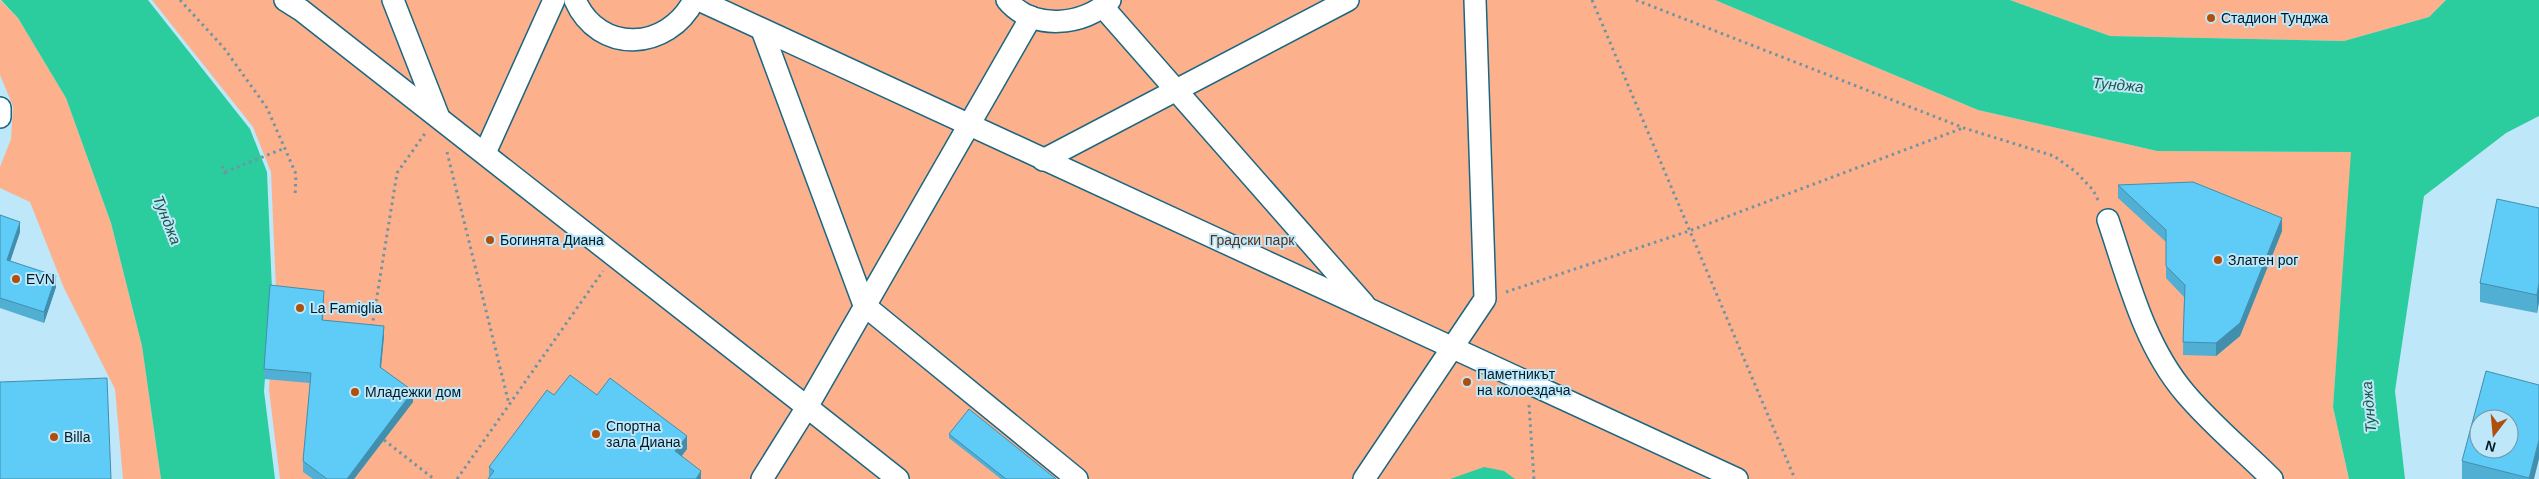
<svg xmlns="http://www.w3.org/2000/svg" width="2539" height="479" viewBox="0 0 2539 479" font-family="Arial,sans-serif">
<rect width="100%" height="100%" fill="#bee7fa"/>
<g fill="#fcb18c">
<polygon points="0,0 18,18 66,98 111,223 142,346 161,479 123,479 115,389 64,288 30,202 0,188 0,167 11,139 13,106 0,75"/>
<polygon points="152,0 1715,0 1978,110 2157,151 2352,152 2333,407 2349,479 280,479 269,390 276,289 271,172 253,127"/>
<polygon points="2010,0 2446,0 2429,17 2344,41 2110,36"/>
</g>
<g fill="#2bcd9e">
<polygon points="1,0 148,0 250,129 267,172 272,290 264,391 275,479 161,479 142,346 111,223 66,98 18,18"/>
<polygon points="1715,0 2010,0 2110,36 2344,41 2429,17 2446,0 2539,0 2539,116 2506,133 2424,196 2395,391 2405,479 2349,479 2333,407 2351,152 2157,151 1978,110"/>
<polygon points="1484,467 1504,471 1515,479 1450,479"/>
</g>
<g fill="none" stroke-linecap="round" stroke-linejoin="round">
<defs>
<g id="street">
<polyline points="285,0 301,10 807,407 1031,17"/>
<polyline points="393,0 438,115"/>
<path d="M575,0C599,55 668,51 694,0"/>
<polyline points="699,0 1737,479"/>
<path d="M1007,0C1032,31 1085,26 1110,0"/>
<polyline points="1103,7 1364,304"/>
<polyline points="762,30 864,305 1077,479"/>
<polyline points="0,108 0,117"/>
<polyline points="485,153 554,0"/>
<polyline points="1043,160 1348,0"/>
<path d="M2108,220C2128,279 2144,345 2185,393C2211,424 2244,451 2272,479"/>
<polyline points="762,479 807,407 898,479"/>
<polyline points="1364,479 1485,299 1475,0"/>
</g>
</defs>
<use href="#street" stroke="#1b6782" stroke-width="24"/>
<g stroke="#7194a4" stroke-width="3" stroke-dasharray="2.5 4" stroke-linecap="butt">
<polyline points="180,0 224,48 267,108 296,174 295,197"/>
<polyline points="1592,0 1795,479"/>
<polyline points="1636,0 1964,128 2054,156 2076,172 2093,190 2099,202"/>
<polyline points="447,152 509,404"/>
<polyline points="222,166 227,178"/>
<polyline points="225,172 285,148"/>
<polyline points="1506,292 1689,231 1963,128"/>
<polyline points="372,327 397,173 426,132"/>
<polyline points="1529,405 1534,479"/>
<polyline points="384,440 434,479"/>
<polyline points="457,479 603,271"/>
</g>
<use href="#street" stroke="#fff" stroke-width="21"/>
</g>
<g fill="#52afd4">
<polygon points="2118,185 2282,231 2240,336 2216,356 2183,355 2184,297 2166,278 2166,242 2118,198"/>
<polygon points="2539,208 2539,301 2537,313 2480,302 2480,283"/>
<polygon points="0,215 20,232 10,261 56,287 44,323 0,308"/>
<polygon points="324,301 323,320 384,336 381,368 413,402 354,479 313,479 303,472 303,461 310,383 264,379 264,369"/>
<polygon points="554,395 597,395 687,449 682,456 701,479 489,478 489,467"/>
<polygon points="949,434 1056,479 1001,479 949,438"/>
<polygon points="2462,461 2534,479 2462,479"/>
</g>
<g fill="#428ead">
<polygon points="2282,218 2282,231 2240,336 2216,356 2216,343"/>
<polygon points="20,222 20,232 7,271 7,260"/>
<polygon points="56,276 56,287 44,323 44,312"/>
<polygon points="2539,283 2539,301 2537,313 2537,295"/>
<polygon points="324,291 324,301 322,330 322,320"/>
<polygon points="384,326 384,336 380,377 380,367"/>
<polygon points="413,391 413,402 354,479 347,479"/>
<polygon points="687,436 687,449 675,464 675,451"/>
<polygon points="2539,440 2539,459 2534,479 2529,479"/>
<polygon points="701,471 701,479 696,479"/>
</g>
<g fill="#5fcbf7" stroke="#428ead" fill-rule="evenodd">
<polygon points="2193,182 2282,218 2240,323 2216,343 2183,342 2185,285 2166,266 2166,230 2118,185"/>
<polygon points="2497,199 2539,208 2539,283 2537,295 2480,283"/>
<polygon points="0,215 20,222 7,260 56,276 44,312 0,298"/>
<polygon points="270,285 324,291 322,320 384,326 380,367 413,391 347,479 327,479 303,461 311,373 264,369"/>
<path d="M2486,371L2539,385V440L2529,478L2462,461ZM2479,419H2509V449H2479Z"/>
<polygon points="570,375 597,395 610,378 687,436 675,451 701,471 696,479 488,479 494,471 489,467 547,390 554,395"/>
<polygon points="107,378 111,479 0,479 0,382"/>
<polygon points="969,409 1056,479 1006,479 949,434"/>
</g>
<g fill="#b04f0c" stroke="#bee7fa" stroke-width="2">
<circle cx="2211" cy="18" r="5"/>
<circle cx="490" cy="240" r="5"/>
<circle cx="2218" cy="260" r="5"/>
<circle cx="16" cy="279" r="5"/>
<circle cx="300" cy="308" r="5"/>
<circle cx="1467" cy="382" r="5"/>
<circle cx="355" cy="392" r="5"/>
<circle cx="596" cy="434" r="5"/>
<circle cx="54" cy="437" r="5"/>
</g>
<g text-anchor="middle" stroke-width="4" stroke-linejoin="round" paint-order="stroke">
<g font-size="14" fill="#001a26" stroke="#bee7fa" text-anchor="start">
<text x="2221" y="23">Стадион Тунджа</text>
<text x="500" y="245">Богинята Диана</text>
<text x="2228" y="265">Златен рог</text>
<text x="26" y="284">EVN</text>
<text x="310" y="313">La Famiglia</text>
<text x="1477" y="379">Паметникът<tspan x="1477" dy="16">на колоездача</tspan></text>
<text x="365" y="397">Младежки дом</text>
<text x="606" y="431">Спортна<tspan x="606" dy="16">зала Диана</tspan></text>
<text x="64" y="442">Billa</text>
</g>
<g font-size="14" fill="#5a3019" stroke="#bee7fa">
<text x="1252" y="245">Градски парк</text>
</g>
<g font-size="15" font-style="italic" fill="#1a5643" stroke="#bee7fa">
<text transform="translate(2118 85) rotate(5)" y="5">Тунджа</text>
<text transform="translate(167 220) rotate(68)" y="5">Тунджа</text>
<text transform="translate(2369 407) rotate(-95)" y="5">Тунджа</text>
</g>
</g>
<g transform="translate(2494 434) rotate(196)"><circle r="24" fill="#bee7fa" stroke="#7295a5"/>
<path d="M0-4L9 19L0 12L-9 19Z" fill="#b04f0c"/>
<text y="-8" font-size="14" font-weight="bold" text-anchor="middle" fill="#001a26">N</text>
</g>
</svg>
